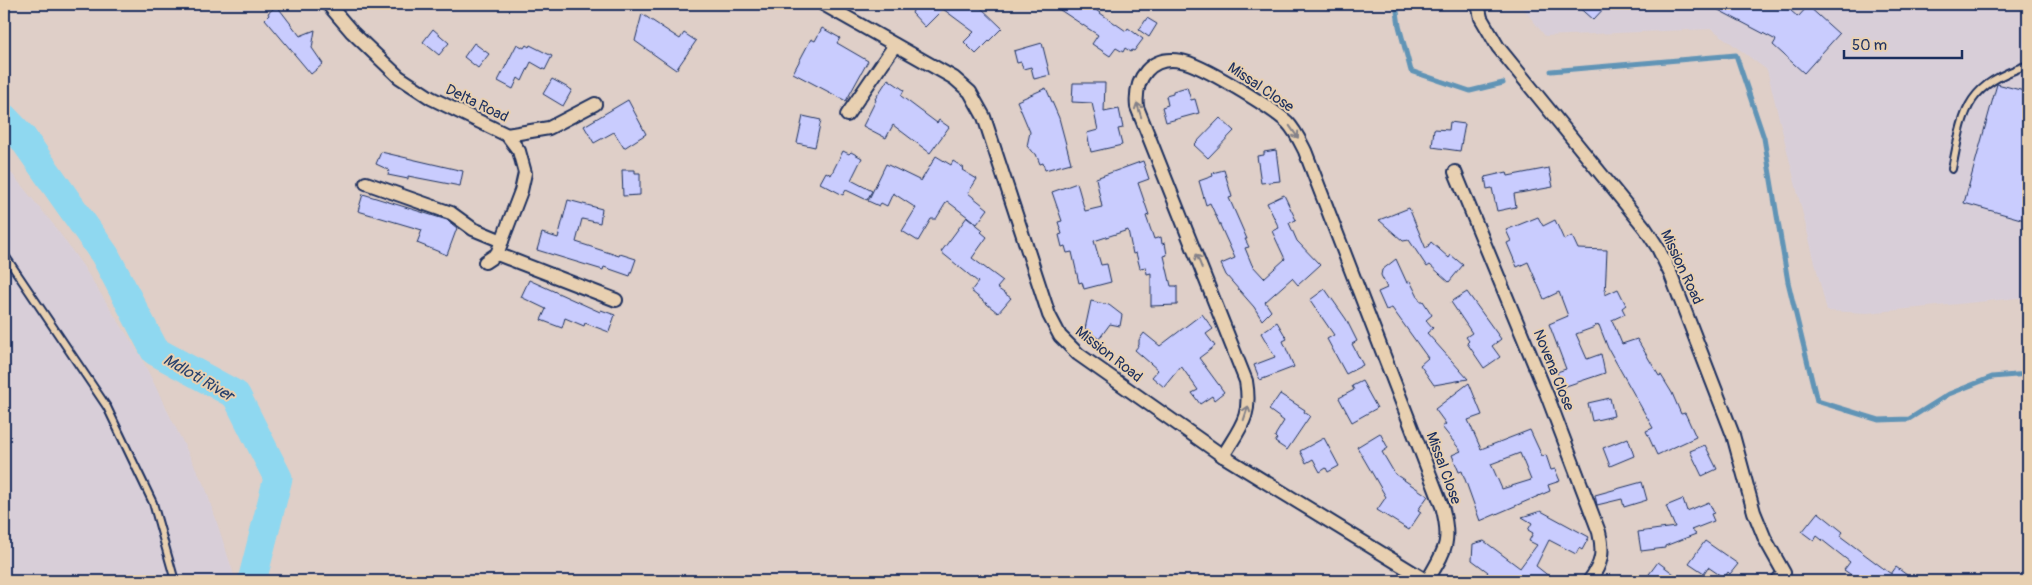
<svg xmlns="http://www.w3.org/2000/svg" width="2032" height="585" viewBox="0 0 2032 585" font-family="Pangolin,sans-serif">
<rect width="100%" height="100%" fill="#dfcfc8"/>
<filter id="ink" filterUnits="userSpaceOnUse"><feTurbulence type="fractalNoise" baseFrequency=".02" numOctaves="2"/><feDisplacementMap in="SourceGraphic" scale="10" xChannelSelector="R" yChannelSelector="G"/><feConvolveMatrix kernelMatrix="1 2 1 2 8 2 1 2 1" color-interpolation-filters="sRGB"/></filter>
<g filter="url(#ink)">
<g fill="#d8ced8">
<polygon points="1520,4 2028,4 2028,297 1867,313 1827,311 1767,70 1712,29 1545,36"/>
<polygon points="4,164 53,224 83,266 140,355 206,489 236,581 4,581"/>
</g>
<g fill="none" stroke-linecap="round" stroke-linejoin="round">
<g stroke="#6194b6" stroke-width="5">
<polyline points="1396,4 1399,26 1411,71 1470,91 1503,83"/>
<polyline points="1551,71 1736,55 1764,138 1788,282 1817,401 1879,420 1909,419 1949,394 1992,377 2028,374"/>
</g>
<polyline stroke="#8fd8f0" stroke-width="29" points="4,118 22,137 105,255 155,351 236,395 278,478 252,581"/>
</g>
<g fill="#c9ccfe" stroke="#1b2f5e" fill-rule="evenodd">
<polygon points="907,4 977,4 1002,28 976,54 964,42 974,32 943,9 925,27 912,13 913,11"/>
<polygon points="1051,4 1087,4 1126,31 1128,28 1143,39 1134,51 1132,50 1131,52 1125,48 1123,52 1116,48 1110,56 1092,44 1098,35"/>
<polygon points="1575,4 1608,4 1593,20"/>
<polygon points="1707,4 1783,4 1798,17 1808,6 1839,34 1804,73 1773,45 1776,40"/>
<polygon points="277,6 300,36 315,30 312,48 323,64 311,74 265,19 269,15 268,13"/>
<polygon points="642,14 680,39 684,33 696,41 676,70 635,41"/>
<polygon points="1147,18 1157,24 1149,37 1139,30"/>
<polygon points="822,28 840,38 837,43 868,61 846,101 793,73 811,39 815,41"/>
<polygon points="433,29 449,43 439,55 423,42"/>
<polygon points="474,43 489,54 478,68 464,57"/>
<polygon points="1042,43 1050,75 1034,79 1031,67 1023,69 1021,62 1017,63 1014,51"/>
<polygon points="517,44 524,48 526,45 529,47 530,45 552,56 545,70 531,62 522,81 518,78 513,89 498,81"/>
<polygon points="552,79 572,90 563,106 543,94"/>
<polygon points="888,79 904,90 901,96 937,123 939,120 949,127 930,153 893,125 886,138 863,126 876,100 875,99"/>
<polygon points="1073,83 1105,83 1104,112 1119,109 1123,128 1118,129 1122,145 1091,152 1087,133 1098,130 1092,103 1072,102"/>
<polygon points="1997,84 2028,92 2028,221 1964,203"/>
<polygon points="1187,87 1191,100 1195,99 1199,113 1166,122 1162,107 1168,105 1166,96 1173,94 1173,91"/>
<polygon points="1046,88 1059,118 1071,163 1045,170 1043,163 1040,164 1036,154 1032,152 1027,146 1030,132 1017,101"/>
<polygon points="628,100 646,134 624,148 614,132 594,143 584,126"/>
<polygon points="803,116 821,120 815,147 797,143"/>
<polygon points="1220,118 1234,131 1208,158 1194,145"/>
<polygon points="1450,122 1465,124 1460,151 1432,147 1434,129 1449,130"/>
<polygon points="1276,150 1280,181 1261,183 1257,156 1264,155 1264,152"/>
<polygon points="843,151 849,154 851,152 862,158 851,180 872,191 867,200 846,190 843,195 820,183 826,172 831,175"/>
<polygon points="381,152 463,171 460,186 408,176 408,179 388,175 389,170 376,164"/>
<polygon points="936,156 951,165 953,161 964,168 962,170 977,179 968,193 988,209 977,224 947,201 936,219 931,219 918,241 902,231 916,208 893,193 887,206 881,203 879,206 868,201 886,164 921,181"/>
<polygon points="1143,161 1149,179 1138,183 1149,215 1146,216 1154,239 1161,237 1162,244 1165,243 1167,255 1164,256 1171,286 1177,286 1177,305 1151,306 1151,273 1147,274 1146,267 1140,268 1136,253 1133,254 1128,230 1094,241 1101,265 1107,264 1111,282 1084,289 1082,282 1079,283 1072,252 1067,253 1065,246 1062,247 1059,235 1062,234 1058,222 1062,221 1052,192 1077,183 1085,211 1102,207 1096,178"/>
<polygon points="1549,168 1553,187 1514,194 1516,207 1497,211 1492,188 1487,189 1485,177 1507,172 1508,176"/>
<polygon points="622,170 635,170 635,173 640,173 640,195 623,196"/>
<polygon points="1224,170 1232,197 1229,198 1247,239 1245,239 1249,247 1245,248 1252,265 1264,278 1285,259 1272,231 1279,228 1267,203 1284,195 1296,220 1289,223 1297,241 1320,265 1298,285 1292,278 1265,302 1271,311 1262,320 1254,307 1226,275 1221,264 1235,258 1210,203 1206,205 1199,181 1213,176 1212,173"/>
<polygon points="363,194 447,220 457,228 447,255 417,243 422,230 358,211"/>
<polygon points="568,200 602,209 600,223 582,219 576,242 619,256 620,254 636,259 630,276 604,267 603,270 537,250 542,233 558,238"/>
<polygon points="1409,208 1426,249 1431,242 1449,258 1451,255 1463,265 1449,282 1430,265 1427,267 1409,240 1403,241 1379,220"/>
<polygon points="967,217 983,230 981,232 987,237 972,258 1003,281 997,288 1011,298 998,313 971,291 978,282 941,252"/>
<polygon points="1538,217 1543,226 1555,220 1564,240 1572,236 1578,249 1607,250 1605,295 1618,289 1626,305 1622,308 1625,314 1612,320 1622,344 1637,339 1659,376 1661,375 1672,393 1681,414 1685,413 1696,437 1657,455 1646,431 1653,428 1608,348 1599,325 1596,326 1595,325 1595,327 1576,334 1587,359 1601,354 1605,373 1563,387 1557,372 1566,369 1549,324 1568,316 1559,292 1544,299 1528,262 1517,267 1507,243 1511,241 1506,230"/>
<polygon points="1396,259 1407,283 1410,281 1420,301 1423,301 1432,315 1426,320 1433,328 1427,333 1468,379 1434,385 1420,365 1428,358 1392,308 1386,310 1378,292 1387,288 1381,275 1382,270"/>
<polygon points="529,280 600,312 601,310 615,315 609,332 585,323 584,326 565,318 562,328 541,320 546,309 521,297"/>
<polygon points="1325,289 1346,319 1357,341 1352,344 1363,365 1346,374 1327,339 1334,335 1310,300"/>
<polygon points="1467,292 1501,339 1492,346 1500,357 1484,368 1467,343 1469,341 1466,337 1472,333 1451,302"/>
<polygon points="1091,301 1109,305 1122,315 1120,326 1110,324 1099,339 1085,329"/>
<polygon points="1202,314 1213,329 1206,334 1215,346 1199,358 1224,392 1214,400 1212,396 1200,404 1192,393 1198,390 1181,366 1164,387 1152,377 1158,370 1135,350 1139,345 1139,340 1144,333 1160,346"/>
<polygon points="1277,322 1287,339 1283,341 1294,367 1260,380 1254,365 1275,357 1261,333"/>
<polygon points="1362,381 1377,408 1352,422 1339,398 1354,390 1352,386"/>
<path d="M1469,383L1482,415L1468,420L1481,449L1530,430L1542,456L1546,455L1551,470L1555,469L1560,481L1548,485L1550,491L1480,521L1462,471L1459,472L1452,455L1461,451L1442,427L1446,424L1435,409ZM1520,453L1531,480L1502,489L1491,464Z"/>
<polygon points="1280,394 1305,410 1304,412 1310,416 1287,450 1275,442 1277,439 1275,437 1276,434 1284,421 1269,410"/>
<polygon points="1610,398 1614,416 1592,421 1588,403"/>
<polygon points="1380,433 1388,448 1382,452 1395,474 1428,496 1418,510 1421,512 1409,530 1377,510 1386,497 1357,447"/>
<polygon points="1324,438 1339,466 1328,472 1326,468 1320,472 1313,459 1306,463 1300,451"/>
<polygon points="1628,438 1634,456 1610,466 1603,448"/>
<polygon points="1705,445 1717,469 1702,476 1690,451"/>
<polygon points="1642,482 1647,500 1624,507 1622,499 1597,505 1595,495"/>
<polygon points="1683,499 1687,511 1709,502 1714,513 1711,514 1714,521 1691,530 1696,534 1665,546 1665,548 1641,551 1638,532 1675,527 1666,506"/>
<polygon points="1541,511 1589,537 1582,550 1579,548 1576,554 1549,540 1536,566 1555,581 1509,581 1511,578 1508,576 1504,581 1481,581 1488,572 1472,560 1473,544 1484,541 1520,568 1537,545 1529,541 1533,533 1528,530 1532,523 1522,517"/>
<polygon points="1818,512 1843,532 1840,536 1891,574 1896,567 1915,581 1860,581 1844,570 1850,562 1817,536 1814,541 1802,532"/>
<polygon points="1705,541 1738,564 1730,574 1728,572 1724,578 1708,567 1704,573 1689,563"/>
<polygon points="1658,562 1674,574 1669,581 1644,581"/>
</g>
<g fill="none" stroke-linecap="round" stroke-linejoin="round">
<defs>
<g id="service">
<path d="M1952,169C1964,109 1965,86 2028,65"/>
<polyline points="4,254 107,407 153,503 175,581"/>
</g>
<g id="minor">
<polyline points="328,4 352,32 399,77 431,98 507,135 519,151 525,173 521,191 497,254 485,262"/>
<polyline points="823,4 954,78 970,92 984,117 1049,315 1060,336 1078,354 1223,456 1427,581"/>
<polyline points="1478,4 1481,18 1498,47 1645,228 1658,248 1671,275 1733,435 1754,512 1765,539 1784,573 1777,581"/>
<polyline points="847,115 895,45"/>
<polyline points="507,135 549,128 595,104"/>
<path d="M1455,172L1547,395L1599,532C1604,553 1602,564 1589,581"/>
<polyline points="366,183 451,213 473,229 502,241"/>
<polyline points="497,254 616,300"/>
<path d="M1223,456C1241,426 1252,417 1246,381L1137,107C1134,78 1151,55 1181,61C1201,64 1272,108 1287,122C1295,130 1300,141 1305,151L1442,506C1452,543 1445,550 1427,581"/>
</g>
</defs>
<use href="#service" stroke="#1b2f5e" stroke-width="10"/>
<use href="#minor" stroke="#1b2f5e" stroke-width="16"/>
<use href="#service" stroke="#e8d0b1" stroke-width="6"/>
<use href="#minor" stroke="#e8d0b1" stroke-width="12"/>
</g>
<defs><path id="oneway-shaft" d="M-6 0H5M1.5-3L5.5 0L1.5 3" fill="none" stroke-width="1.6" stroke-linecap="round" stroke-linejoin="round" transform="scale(1.25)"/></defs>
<g stroke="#828088">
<use href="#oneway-shaft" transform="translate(1139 110) rotate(-107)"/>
<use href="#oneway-shaft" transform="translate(1294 132) rotate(55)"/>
<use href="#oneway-shaft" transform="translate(1199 261) rotate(-112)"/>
<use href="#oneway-shaft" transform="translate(1246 413) rotate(-72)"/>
</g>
</g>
<g text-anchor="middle" stroke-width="4" stroke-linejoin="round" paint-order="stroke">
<g font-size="15" fill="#1b2f5e" stroke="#e8d0b1">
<text transform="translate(1261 87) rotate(34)" y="5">Missal Close</text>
<text transform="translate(477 103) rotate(26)" y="5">Delta Road</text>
<text transform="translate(1682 267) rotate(65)" y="5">Mission Road</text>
<text transform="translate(1109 354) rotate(38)" y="5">Mission Road</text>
<text transform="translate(1554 370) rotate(68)" y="5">Novena Close</text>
<text transform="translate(1444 468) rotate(70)" y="5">Missal Close</text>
</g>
<g font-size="16" font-style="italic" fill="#27406d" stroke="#e8d0b1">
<text transform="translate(199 377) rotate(30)" y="6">Mdloti River</text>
</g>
</g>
<rect width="2032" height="585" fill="none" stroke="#e8d0b1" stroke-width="20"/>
<rect x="10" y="10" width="2012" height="565" fill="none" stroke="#1b2f5e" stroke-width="2" filter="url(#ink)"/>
<path d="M1844 50v8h118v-8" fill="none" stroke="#1b2f5e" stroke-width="2.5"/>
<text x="1852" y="50" font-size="15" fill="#1b2f5e" stroke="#e8d0b1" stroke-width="4" paint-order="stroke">50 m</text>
</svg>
